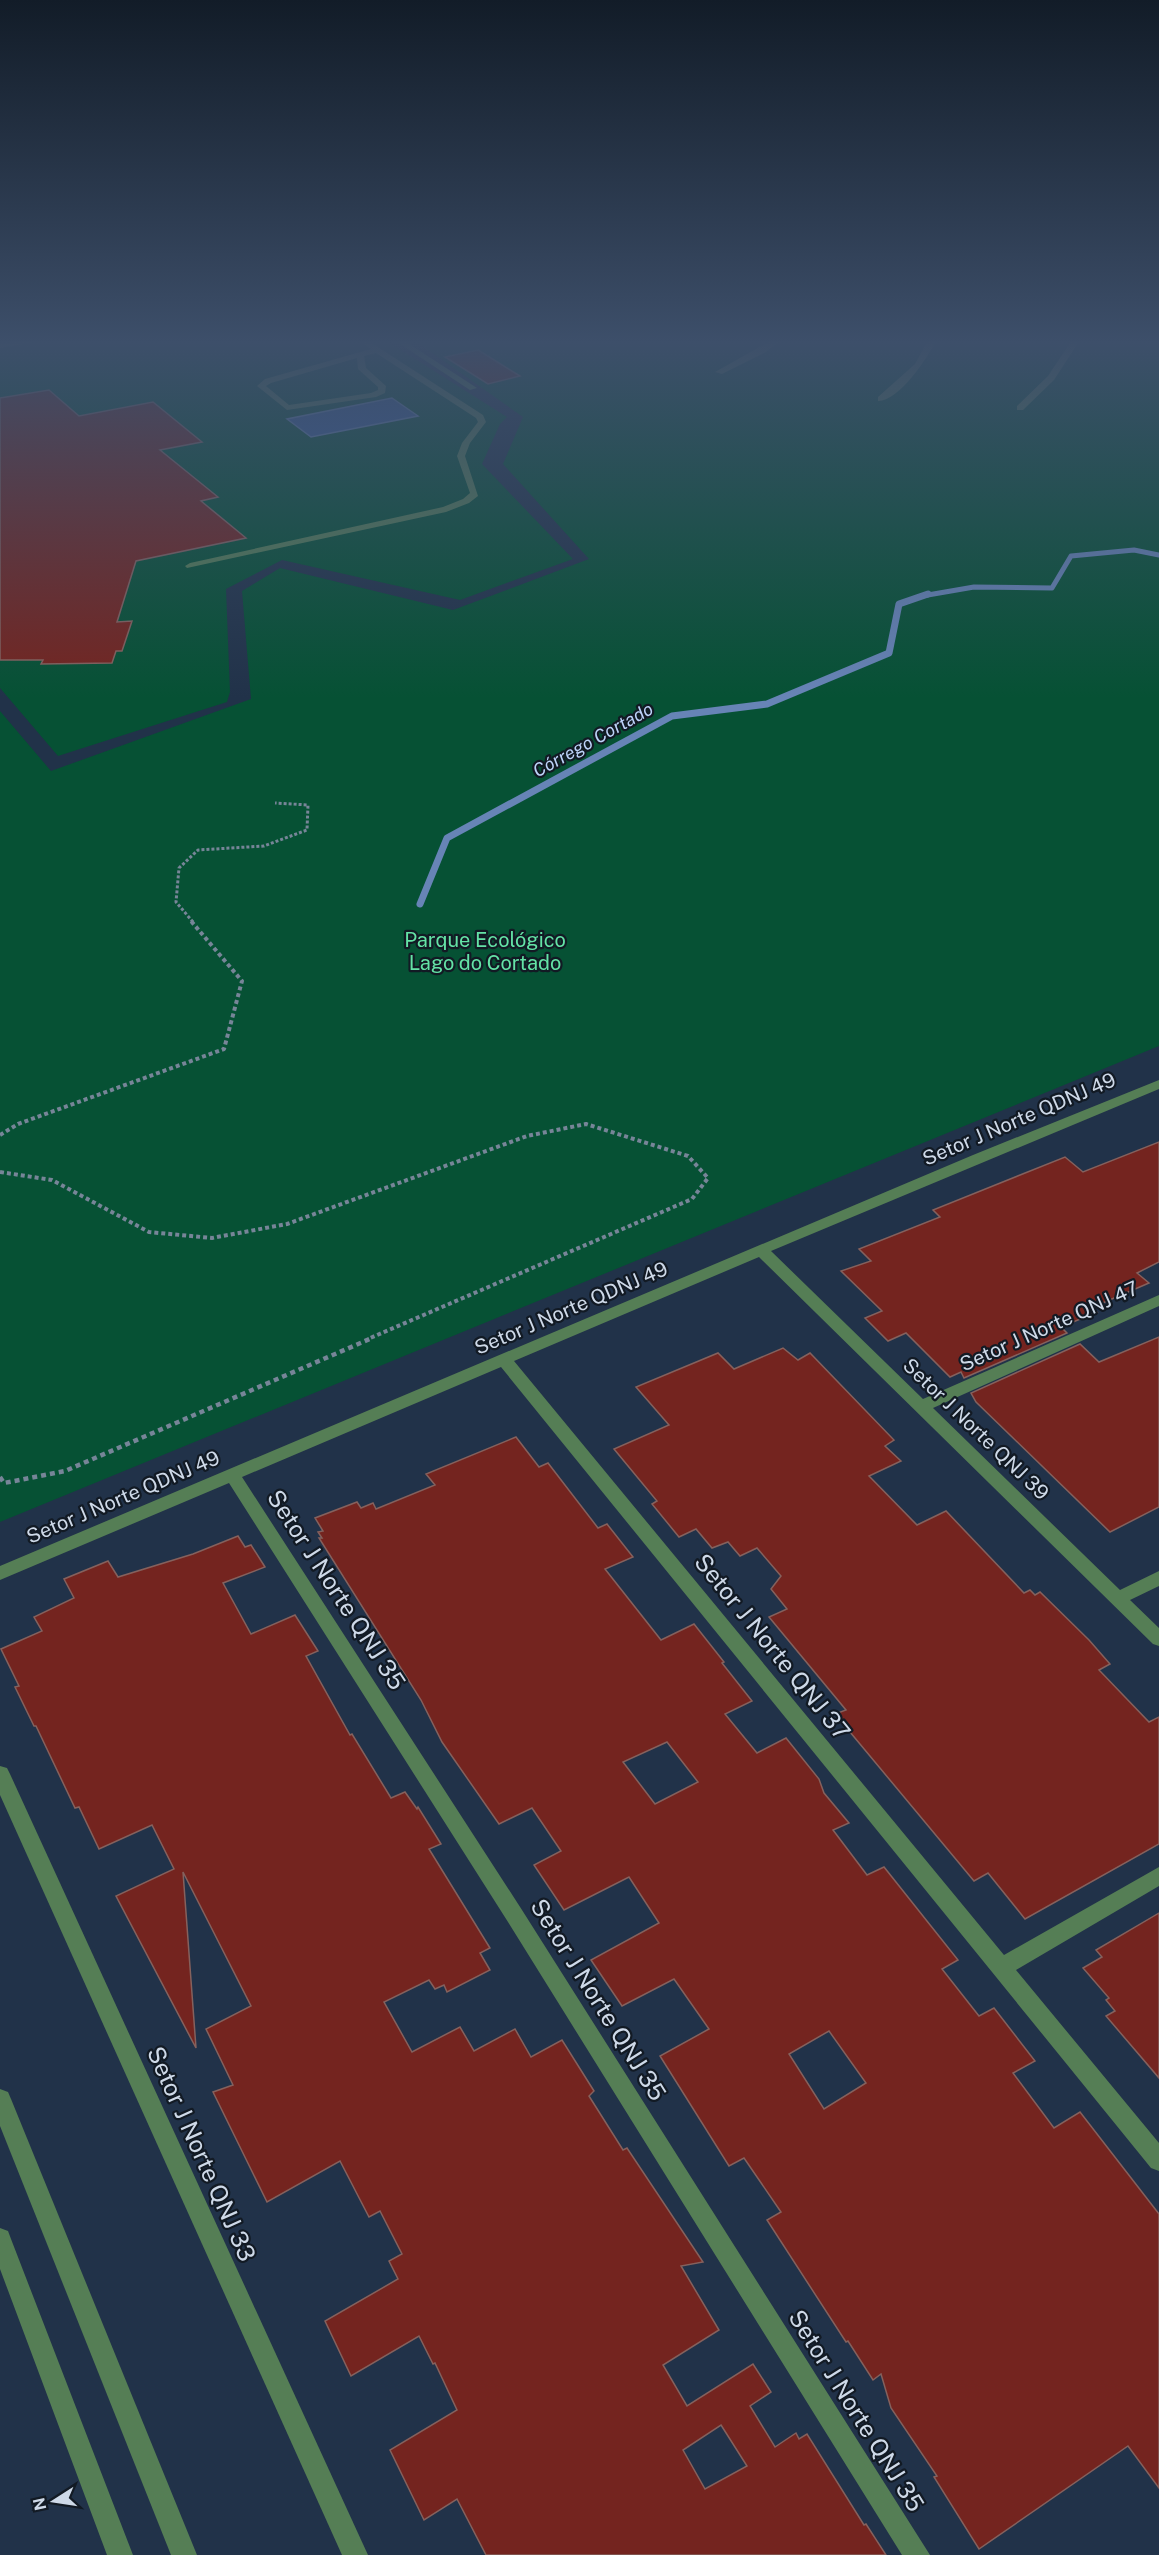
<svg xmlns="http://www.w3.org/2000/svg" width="1159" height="2555" viewBox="0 0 1159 2555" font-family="'Public Sans',sans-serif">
<rect width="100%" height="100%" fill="#213249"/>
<g fill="#065134">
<polygon points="0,340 385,340 507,417 500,424 482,464 573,559 460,600 282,560 226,589 230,692 227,702 58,756 0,688"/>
<polygon points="414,340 1159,340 1159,1046 0,1522 0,711 51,771 251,699 242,591 280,568 453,610 589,559 503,464 523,417"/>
</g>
<polygon fill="#3b5fa1" stroke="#6784b6" stroke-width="1.5" points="392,398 418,416 311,437 287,419"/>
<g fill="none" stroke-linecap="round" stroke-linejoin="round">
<polyline stroke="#6784b6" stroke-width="5" points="922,596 974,587 1052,588 1071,556 1134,550 1159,555"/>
<polyline stroke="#6784b6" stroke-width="7" points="420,904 447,838 672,716 767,704 889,653 899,604 928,594"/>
</g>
<g fill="#74241f" stroke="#85615d" stroke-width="1.5" fill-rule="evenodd">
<polygon points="478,350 491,358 520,376 488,384 445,357"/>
<polygon points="49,390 79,416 153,402 202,442 160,450 218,497 201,501 246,538 136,561 117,622 132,621 122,651 116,651 112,663 41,664 43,660 0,660 0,398"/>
<polygon points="1159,1142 1159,1262 1137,1273 1149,1283 1091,1308 1097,1312 1061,1327 1067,1333 964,1378 961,1372 950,1377 906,1333 888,1341 865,1318 882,1311 841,1271 871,1261 859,1249 940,1217 933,1210 1065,1157 1083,1172"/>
<polygon points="1159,1337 1159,1507 1110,1532 976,1402 971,1393 1080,1344 1099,1362"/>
<polygon points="783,1348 798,1360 810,1353 894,1440 885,1446 901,1461 869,1476 917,1525 946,1511 1024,1593 1030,1590 1035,1595 1040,1592 1089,1640 1110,1664 1099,1670 1149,1722 1159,1717 1159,1844 1025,1919 988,1873 974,1881 835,1714 846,1710 769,1617 787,1609 771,1589 781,1576 757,1548 740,1556 728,1542 712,1548 696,1529 679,1537 652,1504 657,1501 614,1449 669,1425 636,1387 718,1353 734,1369"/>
<path d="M516,1437L539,1467L548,1463L598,1528L607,1524L633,1557L605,1569L661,1640L694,1624L724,1662L722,1663L752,1701L725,1714L757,1753L786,1738L819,1779L824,1793L849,1823L833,1830L867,1875L884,1867L958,1960L942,1969L979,2016L994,2008L1035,2061L1013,2073L1054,2128L1080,2112L1159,2214V2488L1128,2446L979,2549L934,2477L937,2476L891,2408L881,2374L873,2380L848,2341L846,2342L767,2220L781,2212L744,2158L729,2166L660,2056L709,2029L674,1979L622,2006L591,1960L659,1923L629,1877L564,1910L534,1865L561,1851L532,1808L499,1824L442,1742L421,1700L319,1538H322L318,1532L323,1531L315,1518L357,1502L361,1508L373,1503L376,1509L435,1485L426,1474ZM667,1742L698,1782L655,1804L623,1762ZM829,2031L866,2083L824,2109L789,2054Z"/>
<path d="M238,1536L245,1547L251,1545L265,1567L223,1583L251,1634L295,1615L318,1651L306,1656L350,1735L352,1734L391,1798L405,1792L417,1809L418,1807L441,1844L429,1849L490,1948L480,1953L490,1970L447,1992L444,1985L435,1989L429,1980L384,2002L412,2052L460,2027L474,2051L515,2029L531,2057L562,2040L594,2091L589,2096L623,2150L627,2148L703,2262L681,2266L719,2330L663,2365L687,2406L753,2364L771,2392L750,2406L775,2447L796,2433L799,2439L807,2434L864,2525L866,2524L886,2555H486L457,2499L424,2520L390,2450L457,2410L435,2363L433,2364L419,2336L351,2376L325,2321L398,2279L389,2261L402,2254L380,2211L369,2217L340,2161L267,2202L213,2092L233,2085L206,2029L251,2006L183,1872L196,2048L116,1896L174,1869L152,1825L99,1849L79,1807L75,1808L36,1726H34L15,1687L19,1686L1,1649L42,1631L34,1617L74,1598L64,1579L108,1561L118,1577L193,1554ZM721,2425L747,2466L705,2489L683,2450Z"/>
<polygon points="1159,1913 1159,2078 1106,2016 1115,2011 1106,2000 1109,1998 1083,1968 1102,1957 1096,1950"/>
</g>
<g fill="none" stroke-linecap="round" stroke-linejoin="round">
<polyline stroke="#778598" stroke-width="3" stroke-dasharray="3 2" stroke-linecap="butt" points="193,922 176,902 179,868 198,850 264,846 307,830 308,805 275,803"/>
<g stroke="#778598" stroke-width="4" stroke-dasharray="4 3" stroke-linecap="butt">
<polyline points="0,1135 18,1124 224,1049 242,981 191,921"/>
<polyline points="0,1172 52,1180 149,1232 212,1238 287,1224 527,1136 586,1124 688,1156 708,1178 692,1199 368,1339"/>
</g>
<polyline stroke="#778598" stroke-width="4.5" stroke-dasharray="5 4" stroke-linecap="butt" points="0,1477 4,1483 65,1471 372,1338"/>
<g fill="#557e55" fill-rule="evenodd">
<polygon points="28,340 46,340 0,348 0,344"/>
<path d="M358,340H367L483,415L486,422L470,443L465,456L478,496L469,503L446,512L187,568L185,566L190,563L443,507L463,499L470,493L457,456L462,443L478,422L476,418L376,353L364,356L366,368L386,386L385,393L376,397L287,410L257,386L265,379L371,349ZM357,358L358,369L378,387V390L371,393L289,405L266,386L271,383Z"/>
<polygon points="394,340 403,340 477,388 470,390"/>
<polygon points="772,340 781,340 766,352 722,374 715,372"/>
<path d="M928,340H936C929,357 898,402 878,401V397L915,364Z"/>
<polygon points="1072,340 1080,340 1054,380 1023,410 1017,410 1017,406 1048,376"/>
<polygon points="1159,1080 1159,1089 771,1251 923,1399 1159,1295 1159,1306 933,1408 1120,1590 1159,1571 1159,1586 1130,1600 1159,1628 1159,1646 1153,1644 759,1257 514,1361 1004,1955 1159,1867 1159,1886 1016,1970 1159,2143 1159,2171 1151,2168 501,1367 242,1477 522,1910 930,2555 902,2555 508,1922 229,1483 0,1580 0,1566 973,1155"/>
<polygon points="0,1766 7,1768 10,1774 368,2555 342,2555 0,1795"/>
<polygon points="0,2089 8,2092 11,2099 197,2555 171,2555 0,2126"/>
<polygon points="0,2228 8,2231 11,2239 133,2555 107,2555 0,2269"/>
</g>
</g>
<linearGradient id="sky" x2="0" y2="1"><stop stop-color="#121c28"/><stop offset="0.49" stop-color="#3d4f6a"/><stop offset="1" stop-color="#3d4f6a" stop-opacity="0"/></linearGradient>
<rect width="1159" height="698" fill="url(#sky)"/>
<g text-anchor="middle" stroke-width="4.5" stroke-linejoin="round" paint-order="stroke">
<g font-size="18" font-style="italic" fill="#bdd3f9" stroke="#121a24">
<text transform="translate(593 740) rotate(-29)" y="6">Córrego Cortado</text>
</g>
<g font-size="20" fill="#64e3a6" stroke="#121a24">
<text x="485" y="947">Parque Ecológico<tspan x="485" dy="23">Lago do Cortado</tspan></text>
</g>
<g font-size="20" fill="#ced9e8" stroke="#121a24">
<text transform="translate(1019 1119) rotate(-23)" y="7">Setor J Norte QDNJ 49</text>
<text transform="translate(571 1308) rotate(-23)" y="7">Setor J Norte QDNJ 49</text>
<text transform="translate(1049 1326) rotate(-24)" y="7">Setor J Norte QNJ 47</text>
<text transform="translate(976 1429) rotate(44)" y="7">Setor J Norte QNJ 39</text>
<text transform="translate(123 1497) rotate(-23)" y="7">Setor J Norte QDNJ 49</text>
</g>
<g font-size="24" fill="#ced9e8" stroke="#121a24">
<text transform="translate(336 1590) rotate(57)" y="8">Setor J Norte QNJ 35</text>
<text transform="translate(772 1647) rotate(51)" y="8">Setor J Norte QNJ 37</text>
<text transform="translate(598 2000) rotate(58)" y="8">Setor J Norte QNJ 35</text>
<text transform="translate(201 2154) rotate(66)" y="8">Setor J Norte QNJ 33</text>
<text transform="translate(856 2411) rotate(58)" y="8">Setor J Norte QNJ 35</text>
</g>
</g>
<g transform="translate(54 2501) rotate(258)" stroke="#121a24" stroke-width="4.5" paint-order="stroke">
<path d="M0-4.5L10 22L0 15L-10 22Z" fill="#ced9e8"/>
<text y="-9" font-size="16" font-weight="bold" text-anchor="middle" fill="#ced9e8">N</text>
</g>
</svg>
